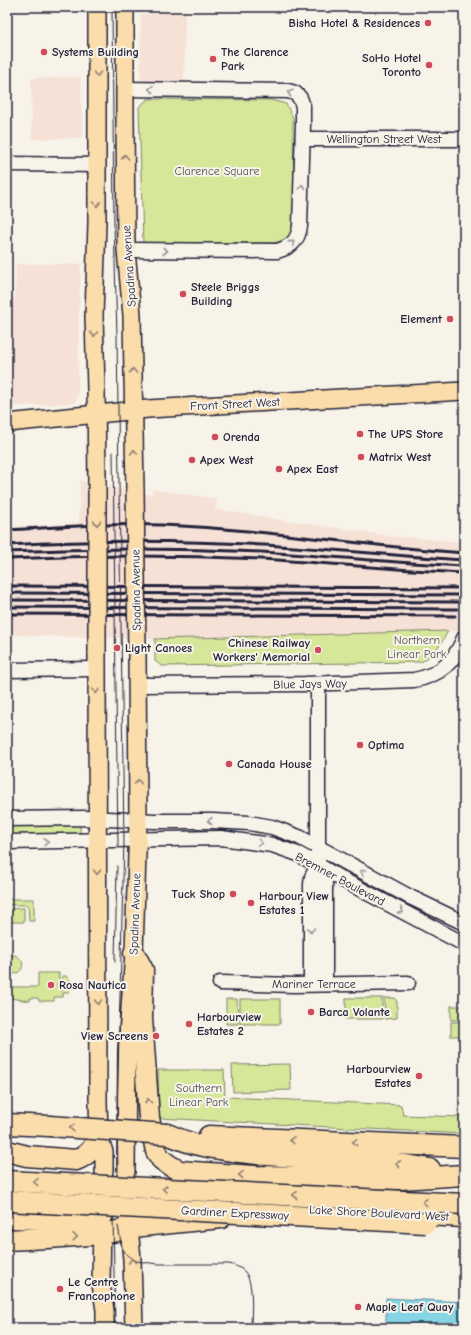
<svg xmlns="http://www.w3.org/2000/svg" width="471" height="1335" viewBox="0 0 471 1335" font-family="'Comic Neue',sans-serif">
<rect width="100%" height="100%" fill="#f7f3e8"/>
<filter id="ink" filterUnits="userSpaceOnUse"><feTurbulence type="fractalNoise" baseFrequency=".025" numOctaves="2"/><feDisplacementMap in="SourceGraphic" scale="8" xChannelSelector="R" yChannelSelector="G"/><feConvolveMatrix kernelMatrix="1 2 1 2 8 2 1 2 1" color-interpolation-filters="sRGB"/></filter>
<g filter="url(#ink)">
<g fill="#f6e1d7">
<polygon points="185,12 184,81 143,81 140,77 141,14"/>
<polygon points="81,77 82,138 32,139 31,78"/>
<polygon points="16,264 81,264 79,310 78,395 74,403 7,407 7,297 15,297"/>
<polygon points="80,481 152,495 153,489 217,499 215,508 216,509 292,522 292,521 389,536 464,542 464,631 155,639 7,635 7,527 79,523"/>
</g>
<g fill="#d7e79a" stroke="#7c846a">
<path d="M148,99L271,100L286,104L293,118L294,224C290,239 286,241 272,243H143L139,107Z"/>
<path d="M448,631C440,646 436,653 421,662L162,666L155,661V639Z"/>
<polygon points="80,822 80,833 79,834 7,835 7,823"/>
<polygon points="7,899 34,899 34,921 29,921 28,905 7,905"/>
<polygon points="24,908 24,922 9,922 8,909"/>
<path d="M14,955C25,958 26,971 14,974L7,971V958Z"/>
<polygon points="38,973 59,973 59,980 57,984 58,989 62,991 62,976 66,976 71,981 71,989 67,993 63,993 63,997 54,997 54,1001 39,1001 38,998 30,998 30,1001 10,998 11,987 38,987"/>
<rect x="346" y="998" width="36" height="21"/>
<polygon points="384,998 395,998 397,1002 397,1018 385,1019"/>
<polygon points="226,999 237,999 238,1024 226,1024"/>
<rect x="240" y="999" width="40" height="25"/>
<rect x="451" y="1006" width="13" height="14"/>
<rect x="451" y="1022" width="13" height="14"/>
<polygon points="290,1064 291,1090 233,1092 232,1065"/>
<polygon points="158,1070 224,1070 225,1097 401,1105 403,1115 464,1117 464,1134 159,1118"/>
</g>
<polygon fill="#86d5e4" stroke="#5e8da0" points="386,1298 464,1302 464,1328 386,1328"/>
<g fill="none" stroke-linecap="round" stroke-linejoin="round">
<defs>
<g id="minor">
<path d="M125,89L288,91L295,93L300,98L303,106V125L300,226C298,241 291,247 277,251L126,250"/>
<polyline points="303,139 464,139"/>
<polyline points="7,164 98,165"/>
<polyline points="7,670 97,669"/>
<polyline points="318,684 318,865 325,884 325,984"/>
<path d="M137,685L305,684L414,680C441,675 454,662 464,638"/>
<polyline points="7,819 83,818 155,821 213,821 249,823 272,827 299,837 410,897 464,923"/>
<polyline points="7,842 221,838 272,845 298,854 318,865 343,880 464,944"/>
<polyline points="220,983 294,985 408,983"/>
<polyline points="311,984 311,884 312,877 318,865"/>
</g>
<g id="major">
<polyline points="125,7 125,115 126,250 132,315 135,491"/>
<polyline points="7,423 148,409 464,391"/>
<polyline points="97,484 96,390 94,316 97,223 97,7"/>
<polyline points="97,652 98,1101 99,1137 104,1152 104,1172"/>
<polyline points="126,1172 127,1049 134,953 138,821 137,652"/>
<polyline points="128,1217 132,1259 134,1328"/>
<polyline points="102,1221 101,1284 105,1310 105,1328"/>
</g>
<g id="highway">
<polyline points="134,953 143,970 142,1018 149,1118 156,1151 161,1159 169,1165 180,1171 193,1172 255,1176 401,1179 464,1175"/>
<polyline points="7,1124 49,1126"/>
<path d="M167,1134C177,1138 188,1143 199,1145C274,1162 353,1155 430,1169"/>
<polyline points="209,1136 464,1147"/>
<path d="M7,1151L27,1156L76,1160C88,1156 93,1148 99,1137"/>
<polyline points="406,1214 464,1217"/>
<polyline points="7,1218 43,1219 103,1215"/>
<polyline points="7,1240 48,1238 102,1234 142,1226 221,1218"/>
</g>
</defs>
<use href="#minor" stroke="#22223b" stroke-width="17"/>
<use href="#major" stroke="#22223b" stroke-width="20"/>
<use href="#highway" stroke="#22223b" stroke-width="23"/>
<use href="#minor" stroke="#f7f3e8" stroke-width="14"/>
<use href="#major" stroke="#fbddab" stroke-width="17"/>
<use href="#highway" stroke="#fbddab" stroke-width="20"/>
<g stroke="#22223b" stroke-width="1">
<polyline points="112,7 114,224 117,336 124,841 117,1112 118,1172"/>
<polyline points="113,452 118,846"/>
<polyline points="115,962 117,866"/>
<polyline points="113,1216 115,1328"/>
<path d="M118,1226L122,1248L127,1255L136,1261L158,1264H229C234,1265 239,1267 243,1270C255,1280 251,1313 251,1328"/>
</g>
<g stroke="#22223b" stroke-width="3">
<path d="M7,530C58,527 110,523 162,525C263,529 363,546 464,553"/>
<path d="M7,545C93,540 179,540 264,545C331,549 397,556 464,560"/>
<path d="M7,552C92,548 177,548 261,552C329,556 396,563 464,566"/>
<path d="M7,559C92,555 177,555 261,559C329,563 396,570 464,573"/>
<polyline points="7,586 464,588"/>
<polyline points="7,593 461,595"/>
<polyline points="7,600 459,602"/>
<polyline points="7,607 457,609"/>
<polyline points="7,614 455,616"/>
</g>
<defs>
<g id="major-bridge">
<polyline points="135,491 137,652"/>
<polyline points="97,652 97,484"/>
</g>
<g id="highway-bridge">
<polyline points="49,1126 167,1134"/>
<polyline points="7,1181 464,1204"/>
<polyline points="7,1201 426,1223"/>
</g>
</defs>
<use href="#major-bridge" stroke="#22223b" stroke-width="20" stroke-linecap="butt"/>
<use href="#highway-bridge" stroke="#22223b" stroke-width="23" stroke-linecap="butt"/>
<use href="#major-bridge" stroke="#fbddab" stroke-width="17"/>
<use href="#highway-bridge" stroke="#fbddab" stroke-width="20"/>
</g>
<defs><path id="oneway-chevron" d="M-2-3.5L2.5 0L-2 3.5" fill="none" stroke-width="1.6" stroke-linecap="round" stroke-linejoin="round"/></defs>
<g stroke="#8e8073">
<use href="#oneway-chevron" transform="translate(97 74) rotate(89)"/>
<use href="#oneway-chevron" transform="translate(125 157) rotate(-91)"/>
<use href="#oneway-chevron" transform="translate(97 204) rotate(90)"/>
<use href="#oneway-chevron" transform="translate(94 334) rotate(88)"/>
<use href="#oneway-chevron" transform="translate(133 371) rotate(-91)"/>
<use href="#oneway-chevron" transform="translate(134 452) rotate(-91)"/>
<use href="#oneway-chevron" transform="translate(97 523) rotate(90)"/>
<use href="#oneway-chevron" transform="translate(96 691) rotate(90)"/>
<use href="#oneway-chevron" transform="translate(138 782) rotate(-90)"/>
<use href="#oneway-chevron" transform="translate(97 872) rotate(90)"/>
<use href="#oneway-chevron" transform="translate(98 1002) rotate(90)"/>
<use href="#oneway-chevron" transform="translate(148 1101) rotate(-94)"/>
<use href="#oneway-chevron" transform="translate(72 1128) rotate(-176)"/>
<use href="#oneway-chevron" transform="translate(292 1140) rotate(-177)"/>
<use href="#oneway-chevron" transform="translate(355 1142) rotate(-177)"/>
<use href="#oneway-chevron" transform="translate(398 1164) rotate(-173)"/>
<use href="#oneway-chevron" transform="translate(241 1175) rotate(-177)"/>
<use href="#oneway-chevron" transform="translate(36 1182) rotate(-177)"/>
<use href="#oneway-chevron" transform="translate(165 1189) rotate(-177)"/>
<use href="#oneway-chevron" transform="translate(295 1195) rotate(-177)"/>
<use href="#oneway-chevron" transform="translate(425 1202) rotate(-177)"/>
<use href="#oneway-chevron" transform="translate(75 1237) rotate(-4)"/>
<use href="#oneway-chevron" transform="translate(132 1261) rotate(-93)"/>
</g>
<g stroke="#97959a">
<use href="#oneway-chevron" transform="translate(151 89) rotate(-178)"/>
<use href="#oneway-chevron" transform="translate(290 93) rotate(-162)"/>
<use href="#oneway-chevron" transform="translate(302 187) rotate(-88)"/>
<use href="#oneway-chevron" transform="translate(292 243) rotate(-41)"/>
<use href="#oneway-chevron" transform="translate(165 251)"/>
<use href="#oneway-chevron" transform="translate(210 821) rotate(-179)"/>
<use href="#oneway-chevron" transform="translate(46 842) rotate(-1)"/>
<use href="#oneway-chevron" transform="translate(260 843) rotate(10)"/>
<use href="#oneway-chevron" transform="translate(363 872) rotate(-151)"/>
<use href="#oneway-chevron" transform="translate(401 911) rotate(28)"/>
<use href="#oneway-chevron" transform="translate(311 930) rotate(90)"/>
</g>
</g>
<g fill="#d1495b" stroke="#f7f3e8" stroke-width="1.5">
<circle cx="428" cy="23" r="4"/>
<circle cx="44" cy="52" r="4"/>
<circle cx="213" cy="59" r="4"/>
<circle cx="429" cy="65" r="4"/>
<circle cx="183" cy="294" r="4"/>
<circle cx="450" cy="319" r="4"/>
<circle cx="360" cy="434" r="4"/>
<circle cx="215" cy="437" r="4"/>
<circle cx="361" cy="457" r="4"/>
<circle cx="192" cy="460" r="4"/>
<circle cx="279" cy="469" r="4"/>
<circle cx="117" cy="648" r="4"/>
<circle cx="318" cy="650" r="4"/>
<circle cx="360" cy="745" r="4"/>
<circle cx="229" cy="764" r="4"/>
<circle cx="233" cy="894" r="4"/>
<circle cx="251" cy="903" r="4"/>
<circle cx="51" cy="985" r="4"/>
<circle cx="311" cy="1012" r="4"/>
<circle cx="189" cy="1024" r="4"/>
<circle cx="156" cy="1036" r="4"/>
<circle cx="419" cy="1076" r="4"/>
<circle cx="60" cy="1289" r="4"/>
<circle cx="358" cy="1307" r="4"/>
</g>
<g text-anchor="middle" stroke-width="4" stroke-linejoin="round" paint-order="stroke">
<g font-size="12" font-weight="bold" fill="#22223b" stroke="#f7f3e8" text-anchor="start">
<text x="420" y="27" text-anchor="end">Bisha Hotel &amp; Residences</text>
<text x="52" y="56">Systems Building</text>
<text x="221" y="56">The Clarence<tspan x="221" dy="14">Park</tspan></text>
<text x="421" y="62" text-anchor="end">SoHo Hotel<tspan x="421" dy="14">Toronto</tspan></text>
<text x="191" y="291">Steele Briggs<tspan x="191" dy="14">Building</tspan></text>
<text x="442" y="323" text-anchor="end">Element</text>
<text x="368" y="438">The UPS Store</text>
<text x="223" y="441">Orenda</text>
<text x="369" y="461">Matrix West</text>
<text x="200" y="464">Apex West</text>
<text x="287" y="473">Apex East</text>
<text x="310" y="647" text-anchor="end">Chinese Railway<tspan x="310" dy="14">Workers' Memorial</tspan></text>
<text x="125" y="652">Light Canoes</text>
<text x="368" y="749">Optima</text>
<text x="237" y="768">Canada House</text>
<text x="225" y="898" text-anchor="end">Tuck Shop</text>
<text x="259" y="900">Harbour View<tspan x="259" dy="14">Estates 1</tspan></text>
<text x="59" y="989">Rosa Nautica</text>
<text x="319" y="1016">Barca Volante</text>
<text x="197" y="1021">Harbourview<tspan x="197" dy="14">Estates 2</tspan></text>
<text x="148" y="1040" text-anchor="end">View Screens</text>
<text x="411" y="1073" text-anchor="end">Harbourview<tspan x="411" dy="14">Estates</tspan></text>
<text x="68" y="1286">Le Centre<tspan x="68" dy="14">Francophone</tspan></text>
<text x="366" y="1311">Maple Leaf Quay</text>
</g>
<g font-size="12" fill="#22223b" stroke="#f7f3e8">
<text x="384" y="143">Wellington Street West</text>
<text transform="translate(129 266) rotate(-94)" y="4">Spadina Avenue</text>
<text transform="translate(235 404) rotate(-3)" y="4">Front Street West</text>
<text transform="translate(136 590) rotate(-91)" y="4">Spadina Avenue</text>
<text transform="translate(310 684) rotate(-1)" y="4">Blue Jays Way</text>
<text transform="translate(340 879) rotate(28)" y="4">Bremner Boulevard</text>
<text transform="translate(135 914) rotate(-88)" y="4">Spadina Avenue</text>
<text x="314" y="988">Mariner Terrace</text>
<text transform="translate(235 1213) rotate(3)" y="4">Gardiner Expressway</text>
<text transform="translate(379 1213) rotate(3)" y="4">Lake Shore Boulevard West</text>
</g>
<g font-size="12" fill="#4f5353" stroke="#f7f3e8">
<text x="217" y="175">Clarence Square</text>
<text x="417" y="644">Northern<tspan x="417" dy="14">Linear Park</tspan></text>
<text x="199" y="1092">Southern<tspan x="199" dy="14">Linear Park</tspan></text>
</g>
</g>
<rect width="471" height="1335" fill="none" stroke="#f7f3e8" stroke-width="24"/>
<rect x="12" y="12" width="447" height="1311" fill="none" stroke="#22223b" stroke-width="1.5" filter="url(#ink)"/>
</svg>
